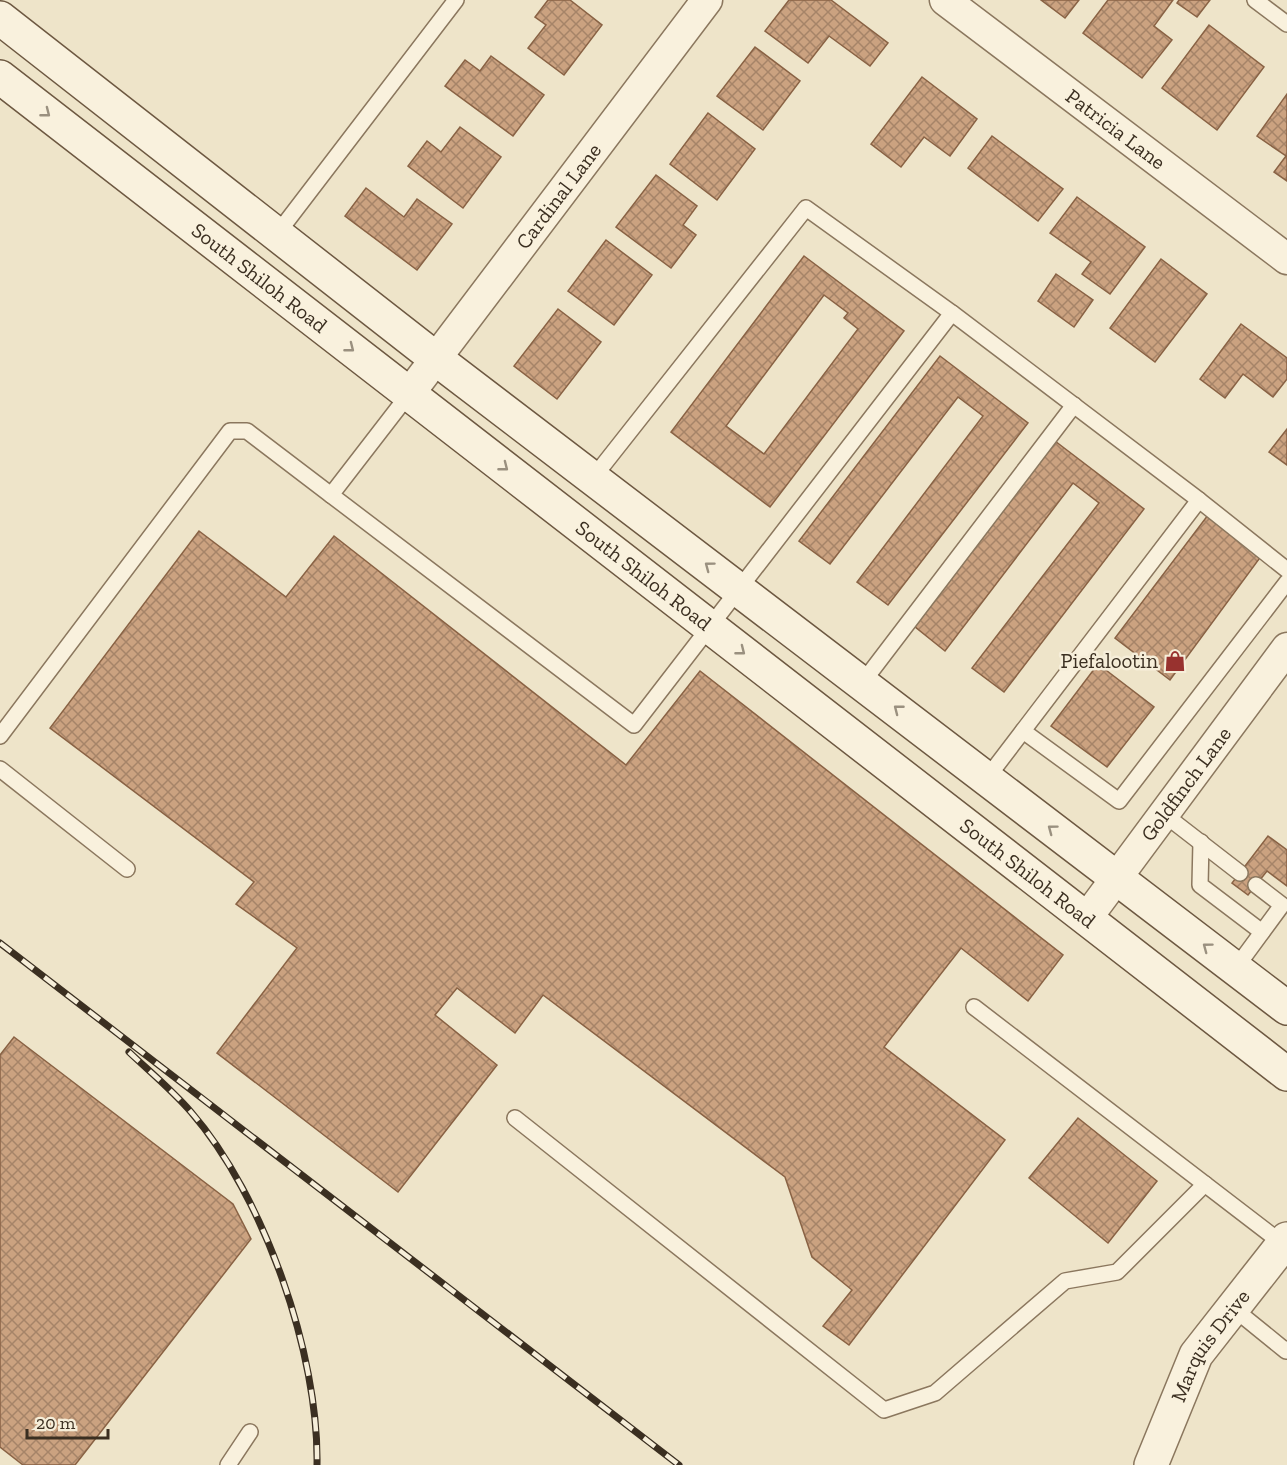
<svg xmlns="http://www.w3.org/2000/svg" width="1287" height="1465" viewBox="0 0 1287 1465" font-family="'Zilla Slab',serif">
<defs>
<pattern id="building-cross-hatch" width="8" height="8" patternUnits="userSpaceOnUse" patternTransform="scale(1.5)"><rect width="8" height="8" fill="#cba280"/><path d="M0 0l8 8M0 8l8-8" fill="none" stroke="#a68468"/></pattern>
</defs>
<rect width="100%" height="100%" fill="#eee4c9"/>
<g fill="url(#building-cross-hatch)" stroke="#896244" stroke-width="1.5" fill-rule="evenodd">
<polygon points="548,0 570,0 602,25 564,75 528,48 546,25 535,17"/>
<polygon points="789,0 831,0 888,43 870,66 829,36 808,63 765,31"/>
<polygon points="1041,0 1079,0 1065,18"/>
<polygon points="1108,0 1173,0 1154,26 1172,40 1142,78 1083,33"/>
<polygon points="1179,0 1210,0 1197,17 1177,3"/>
<polygon points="1209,25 1264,67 1217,130 1162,88"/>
<polygon points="755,47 800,81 763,130 717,96"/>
<polygon points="491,56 544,95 513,136 445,86 465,60 480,71"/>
<polygon points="922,77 977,119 950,156 924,137 901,167 871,144"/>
<polygon points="1287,94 1287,181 1274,172 1286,156 1257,136"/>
<polygon points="708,113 755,149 717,200 670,164"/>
<polygon points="460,127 501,157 463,208 408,166 427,141 441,152"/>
<polygon points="992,136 1063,189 1038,221 968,168"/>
<polygon points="656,175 697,206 683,225 696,235 671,268 616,227"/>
<polygon points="366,188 404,217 417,199 452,224 417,270 345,216"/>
<polygon points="1077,197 1145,247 1110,294 1082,274 1091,262 1050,233"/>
<polygon points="606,240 652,275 614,325 568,291"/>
<path d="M804,256L904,331L770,507L671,432ZM824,295L848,313L844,318L858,329L764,454L726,426Z"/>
<polygon points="1161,259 1207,294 1155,362 1110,328"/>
<polygon points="1056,274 1093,300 1074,327 1038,301"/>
<polygon points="558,309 601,342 557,399 514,366"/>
<polygon points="1241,324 1287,358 1287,379 1273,397 1243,374 1225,398 1200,379"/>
<polygon points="940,356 1028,423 888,605 857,582 983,416 958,397 830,564 799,541"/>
<polygon points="1287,429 1287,465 1269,452"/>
<polygon points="1055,441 1144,509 1004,692 972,668 1099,503 1073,483 945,651 914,626"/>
<polygon points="1208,515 1262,555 1170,680 1115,638"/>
<polygon points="199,531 286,597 334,536 626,765 700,671 1063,955 1028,1001 961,948 884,1047 1005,1140 849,1345 823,1326 852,1290 812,1257 785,1177 543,995 515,1033 457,988 435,1015 497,1065 398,1192 217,1053 297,948 236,904 254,882 50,728"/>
<polygon points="1098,664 1154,707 1107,767 1051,726"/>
<polygon points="1268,836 1287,850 1287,886 1267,871 1248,895 1232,883"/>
<polygon points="14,1037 233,1204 251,1239 75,1465 23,1465 0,1447 0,1055"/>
<polygon points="1078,1118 1157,1181 1108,1243 1029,1178"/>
</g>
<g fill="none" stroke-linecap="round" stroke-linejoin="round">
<defs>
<g id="service">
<polyline points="1255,0 1287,24"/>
<polyline points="277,234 456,0"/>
<polyline points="409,394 331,495 634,725 952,313"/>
<polyline points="593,478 806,208 952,313 1199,500 987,778"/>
<polyline points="1199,500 1287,570"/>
<polyline points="863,682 1074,405"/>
<polyline points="1023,731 1119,801 1287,582"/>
<polyline points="0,736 230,431 247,431 331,495"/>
<polyline points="0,769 127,869"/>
<polyline points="1165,815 1240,873"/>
<polyline points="1201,842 1200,885 1262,932"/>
<polyline points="1235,969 1282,905 1256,885"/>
<polyline points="974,1007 1283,1244"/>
<polyline points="515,1118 884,1410 935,1393 1065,1281 1117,1272 1205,1184"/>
<polyline points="1233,1308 1286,1351 1287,1349"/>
<polyline points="228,1465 250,1432"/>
</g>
<g id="minor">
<path id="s1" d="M945,0L1287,259"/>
<path id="s2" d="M409,394L707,0"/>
<path id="s3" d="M1086,919L1287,648"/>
</g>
<g id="tertiary">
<path id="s4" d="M1151,1465L1196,1355L1287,1239"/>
</g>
<g id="secondary">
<polyline points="0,18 435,358 1287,1008"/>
<path id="s5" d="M0,77L1287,1074"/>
</g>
</defs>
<use href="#service" stroke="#8b775e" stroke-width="18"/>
<use href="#minor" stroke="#8b775e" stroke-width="33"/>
<use href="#tertiary" stroke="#8b775e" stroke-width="36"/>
<use href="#secondary" stroke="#6d5841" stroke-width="36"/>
<use href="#service" stroke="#f9f1dd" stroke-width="15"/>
<use href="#minor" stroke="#f9f1dd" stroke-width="30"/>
<use href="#tertiary" stroke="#f9f1dd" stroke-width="33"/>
<use href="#secondary" stroke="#f9f1dd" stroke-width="33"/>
<defs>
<g id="rail">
<polyline points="0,943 679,1465"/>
<path d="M129,1052C149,1071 172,1090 191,1112C264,1196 319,1354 317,1465"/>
</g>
</defs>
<use href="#rail" stroke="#3b2f21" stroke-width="7"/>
<use href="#rail" stroke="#f6eed9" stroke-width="4.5" stroke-dasharray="14" stroke-linecap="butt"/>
</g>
<defs><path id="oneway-chevron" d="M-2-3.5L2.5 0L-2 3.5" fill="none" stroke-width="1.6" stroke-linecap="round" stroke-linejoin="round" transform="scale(1.5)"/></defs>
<g stroke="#9a907f">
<use href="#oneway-chevron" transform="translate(46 113) rotate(38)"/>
<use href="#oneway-chevron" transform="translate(350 348) rotate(38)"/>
<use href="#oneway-chevron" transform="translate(504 467) rotate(38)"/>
<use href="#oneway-chevron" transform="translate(709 566) rotate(-143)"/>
<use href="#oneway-chevron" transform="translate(741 651) rotate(38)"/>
<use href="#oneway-chevron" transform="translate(898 709) rotate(-142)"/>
<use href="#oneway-chevron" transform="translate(1052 829) rotate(-143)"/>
<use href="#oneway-chevron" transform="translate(1207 947) rotate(-143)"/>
</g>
<defs>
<symbol id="shop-bare" viewBox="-9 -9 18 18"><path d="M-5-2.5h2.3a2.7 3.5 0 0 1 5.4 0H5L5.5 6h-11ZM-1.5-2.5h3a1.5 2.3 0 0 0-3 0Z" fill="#98322f" stroke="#f6eed9" stroke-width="2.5" paint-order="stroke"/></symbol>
</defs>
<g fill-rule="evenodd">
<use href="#shop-bare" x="1160" y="646" width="30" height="30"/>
</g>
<g text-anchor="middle" stroke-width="5" stroke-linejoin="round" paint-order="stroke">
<g font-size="21" fill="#3b2f21" stroke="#f6eed9">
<text dy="7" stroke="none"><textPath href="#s1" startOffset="214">Patricia Lane</textPath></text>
<text dy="7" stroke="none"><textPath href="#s2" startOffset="248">Cardinal Lane</textPath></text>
<text dy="7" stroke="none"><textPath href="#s5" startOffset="328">South Shiloh Road</textPath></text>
<text dy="7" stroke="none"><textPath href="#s5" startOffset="814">South Shiloh Road</textPath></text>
<text dy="7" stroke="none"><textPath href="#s3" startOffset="168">Goldfinch Lane</textPath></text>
<text dy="7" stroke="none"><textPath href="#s5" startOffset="1300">South Shiloh Road</textPath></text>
<text dy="7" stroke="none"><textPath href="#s4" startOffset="134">Marquis Drive</textPath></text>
</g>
<g font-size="21" fill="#3b2f21" stroke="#f6eed9" text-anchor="end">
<text x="1158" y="668">Piefalootin</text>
</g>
</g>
<path d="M27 1429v9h81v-9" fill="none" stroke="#3b2f21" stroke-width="3"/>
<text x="36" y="1429" font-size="18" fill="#3b2f21" stroke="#f6eed9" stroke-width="4.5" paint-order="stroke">20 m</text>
</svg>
